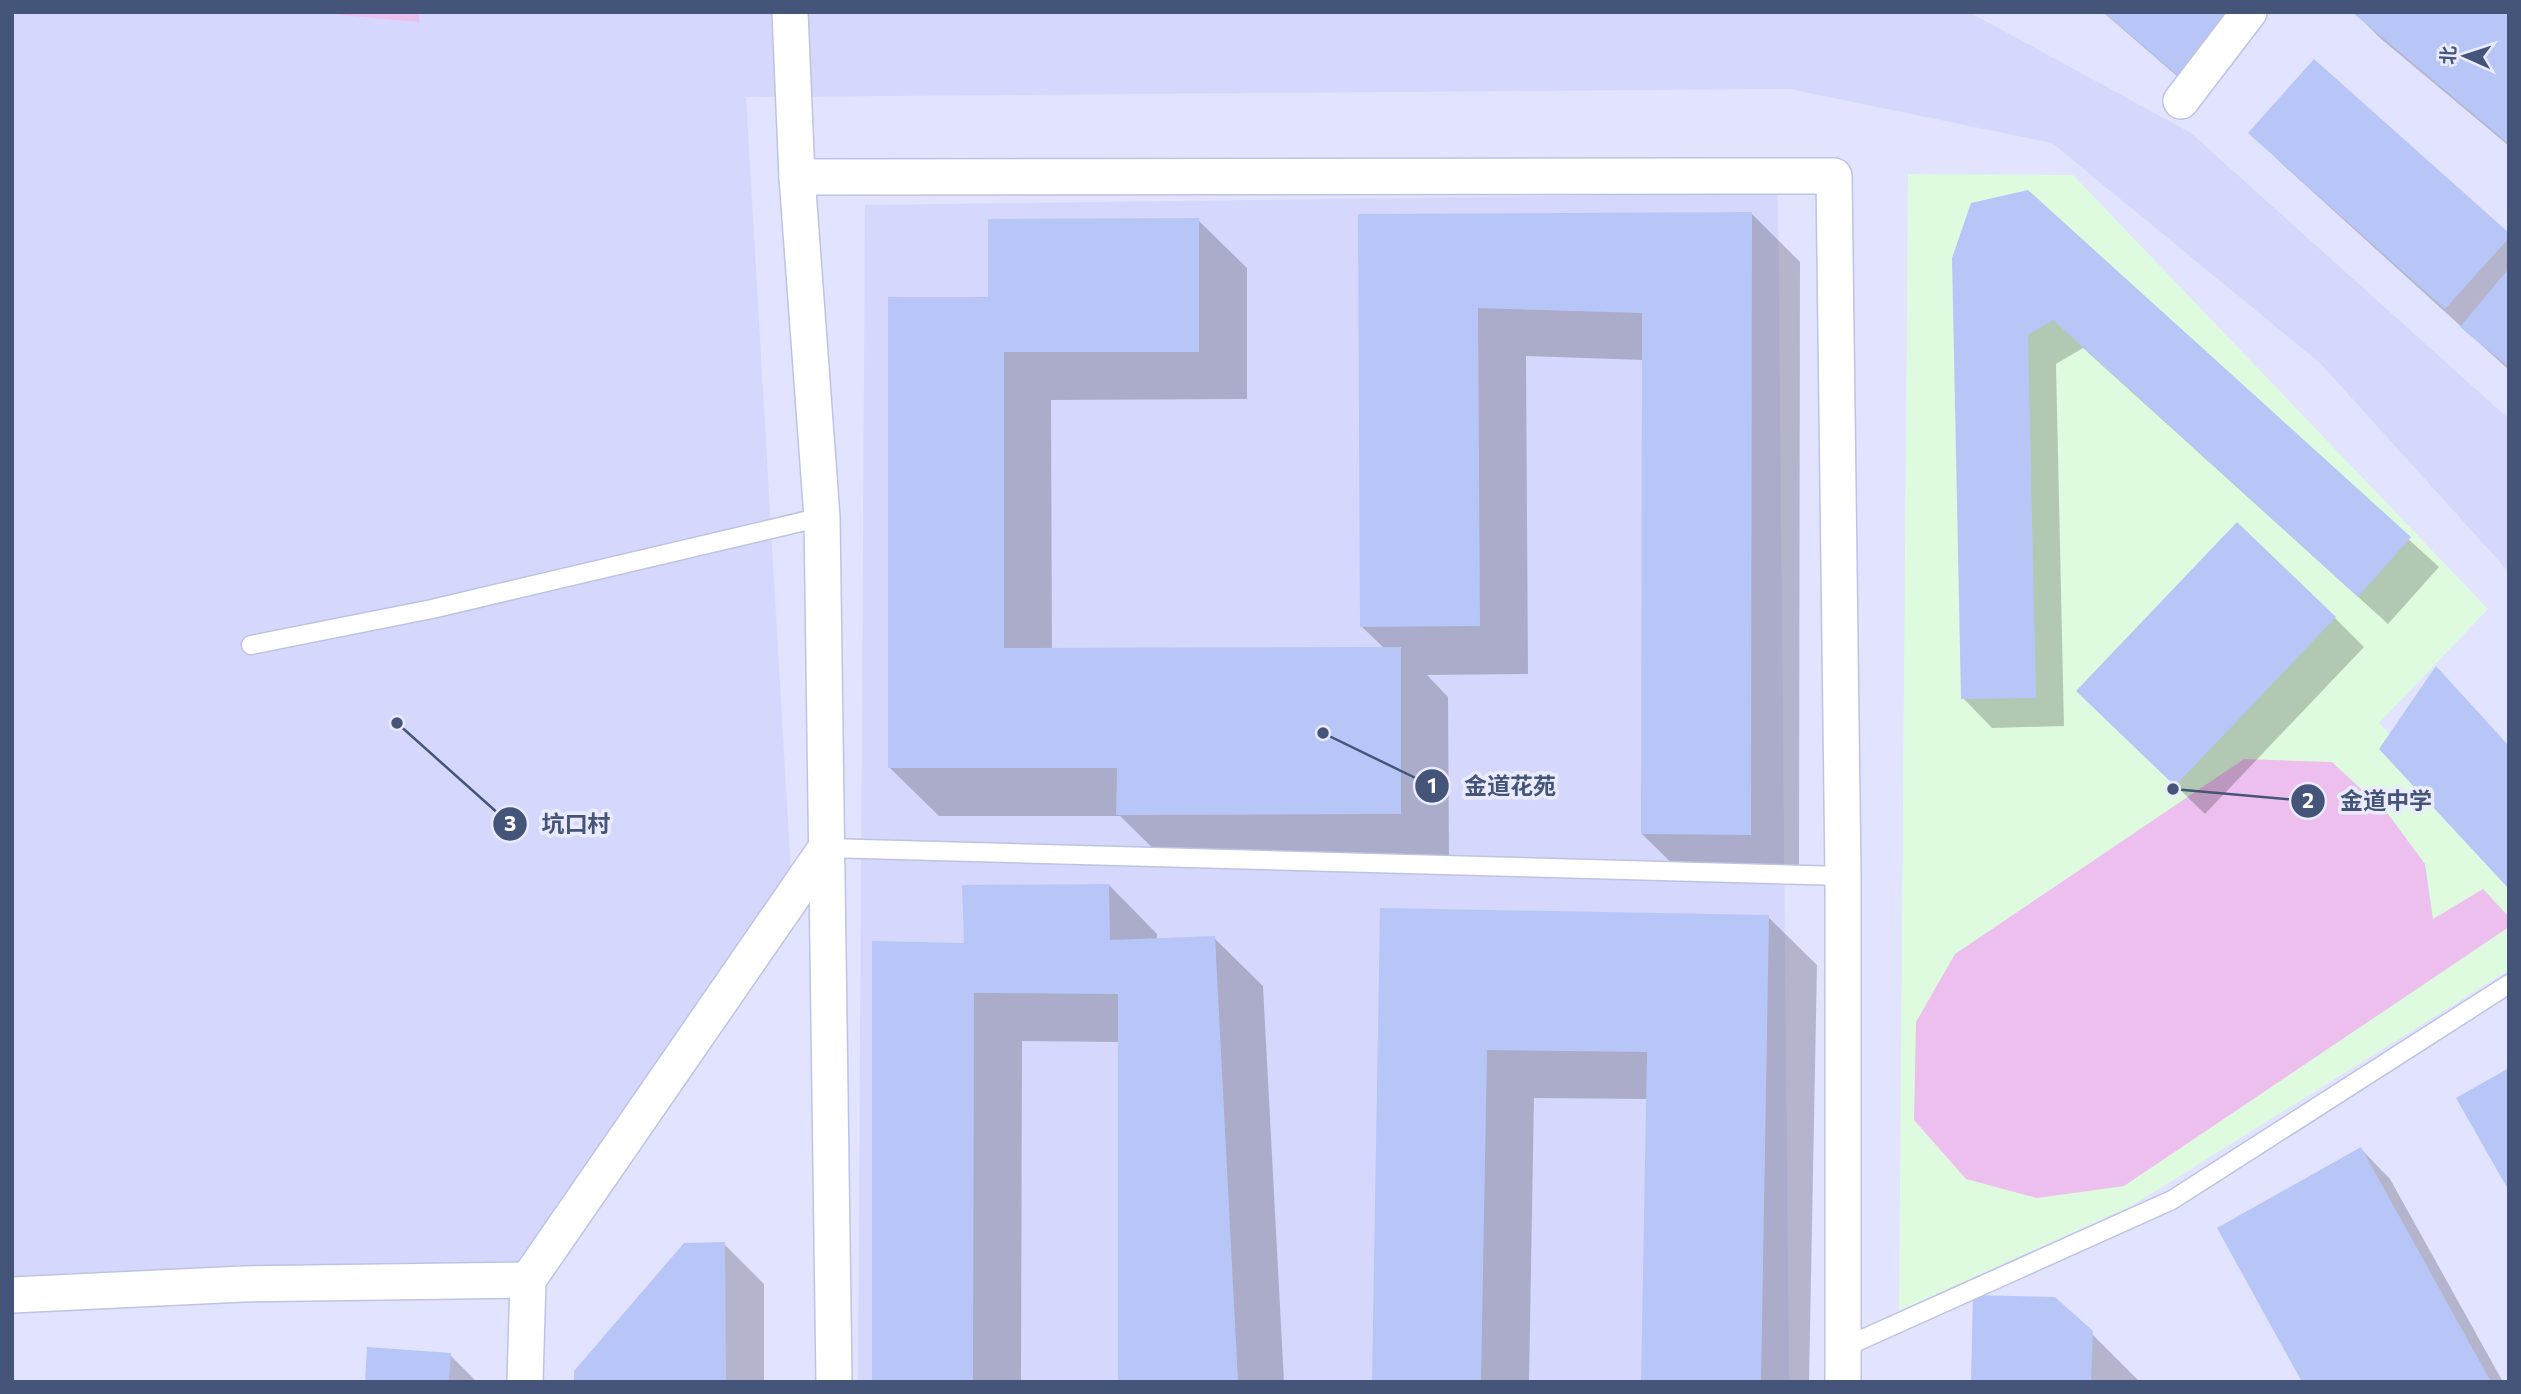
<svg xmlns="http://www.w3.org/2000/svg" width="2521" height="1394" viewBox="0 0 2521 1394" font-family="Commissioner,'Noto Sans SC',sans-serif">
<rect width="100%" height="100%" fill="#e2e3ff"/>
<g fill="#d5d8fc">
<polygon points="12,12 308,12 418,21 419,12 1969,12 2191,133 2509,419 2509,572 2320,363 2052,143 1790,89 746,97 791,874 522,1261 12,1276"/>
<polygon points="1778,193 1789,1382 858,1382 865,205"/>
</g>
<polygon fill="#dffbdf" points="1908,174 2073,175 2488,609 2379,723 2509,856 2509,970 2133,1205 1899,1311"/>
<g fill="#ecbfee">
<polygon points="308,12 419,12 419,22"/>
<polygon points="2244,759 2332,762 2388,814 2425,864 2433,919 2483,889 2509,917 2509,927 2124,1186 2037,1198 1966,1179 1914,1120 1916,1022 1955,954"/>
</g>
<g fill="#0003">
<polygon points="2103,12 2224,12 2201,97"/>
<polygon points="2354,12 2509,12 2509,146 2380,38"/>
<polygon points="2251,133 2509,235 2509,370 2280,162"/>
<polygon points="2027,192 2439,567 2388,624 2083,348 2056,364 2064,726 1992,728 1963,698"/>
<polygon points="1752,214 1800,262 1799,882 1691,882 1642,834 1643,360 1526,356 1528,674 1427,675 1448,697 1449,861 1167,862 1120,816 939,816 890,768 990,299 1198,220 1247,268 1247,399 1051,400 1052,649 1384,648 1362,627 1360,216"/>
<polygon points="2335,618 2364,647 2205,814 2108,720"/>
<polygon points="1109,885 1157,934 1157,940 1214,938 1263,986 1284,1382 1120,1382 1120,1042 1022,1041 1021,1382 874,1382 965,944"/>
<polygon points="1382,910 1768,917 1817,965 1809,1382 1643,1382 1648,1099 1534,1098 1529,1382 1374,1382"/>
<polygon points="2361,1149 2390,1179 2503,1382 2304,1382"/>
<polygon points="724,1244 764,1284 764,1382 576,1382"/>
<polygon points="2091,1333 2140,1382 1973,1382"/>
<polygon points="450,1355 477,1382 367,1382"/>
</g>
<g fill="#b7c6f7">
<polygon points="2104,12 2227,12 2229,15 2177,75"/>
<polygon points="2352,12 2509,12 2509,144"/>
<polygon points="2314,59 2509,233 2509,238 2445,309 2248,133"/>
<polygon points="2028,190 2411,537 2358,597 2053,320 2028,335 2036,698 1961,699 1952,258 1971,203"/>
<polygon points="1752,212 1751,835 1641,834 1642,313 1478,308 1480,626 1360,627 1358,214"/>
<polygon points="1199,218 1199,352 1004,352 1004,648 1401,647 1401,814 1116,815 1117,768 888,768 888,297 988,297 988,219"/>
<polygon points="2509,268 2509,367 2460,327"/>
<polygon points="2237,522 2336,617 2175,786 2076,691"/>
<polygon points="2436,666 2509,746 2509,889 2379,749"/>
<polygon points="1109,884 1110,940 1215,936 1238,1382 1118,1382 1118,994 974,993 973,1382 872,1382 872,941 964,943 962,885"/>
<polygon points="1380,908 1769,915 1761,1382 1641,1382 1647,1052 1487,1050 1481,1382 1372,1382"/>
<polygon points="2509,1068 2509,1191 2456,1098"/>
<polygon points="2361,1147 2491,1382 2302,1382 2217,1228"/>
<polygon points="725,1242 726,1382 574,1382 574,1371 684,1243"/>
<polygon points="1973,1295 2055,1297 2093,1331 2091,1382 1971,1382"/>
<polygon points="367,1347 451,1353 449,1382 365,1382"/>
</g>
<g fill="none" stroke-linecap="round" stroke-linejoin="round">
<defs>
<g id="lane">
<polyline points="251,645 432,609 822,517"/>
<polyline points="826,848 1843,876"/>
<polyline points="1845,1347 2172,1200 2509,984"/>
</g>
<g id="street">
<polyline points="790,12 797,177 822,517 834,1382"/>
<polyline points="2181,101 2249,12"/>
<polyline points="797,177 1834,176 1843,876 1843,1382"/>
<polyline points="12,1295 243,1284 528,1280"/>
<polyline points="525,1382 528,1280 826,848"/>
</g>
</defs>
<use href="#lane" stroke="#bdc3e4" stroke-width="21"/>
<use href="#street" stroke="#bdc3e4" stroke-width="38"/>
<use href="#lane" stroke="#fff" stroke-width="18"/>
<use href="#street" stroke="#fff" stroke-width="35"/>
</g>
<path fill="none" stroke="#455479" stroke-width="2.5" d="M1323 733L1432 786M2173 789L2308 801M397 723L510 824"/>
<g fill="#455479" stroke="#eaebff" stroke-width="2.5">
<circle cx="1323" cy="733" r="7"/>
<circle cx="2173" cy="789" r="7"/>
<circle cx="397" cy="723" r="7"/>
<circle cx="1432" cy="786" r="18"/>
<circle cx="2308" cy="801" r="18"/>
<circle cx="510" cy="824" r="18"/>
</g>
<g font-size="21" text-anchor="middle" font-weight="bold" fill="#fff">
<text x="1432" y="793">1</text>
<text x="2308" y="808">2</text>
<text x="510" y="831">3</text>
</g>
<g font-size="23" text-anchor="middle" font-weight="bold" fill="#455479" stroke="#eaebff" stroke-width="7" stroke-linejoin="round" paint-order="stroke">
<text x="1510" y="794">金道花苑</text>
<text x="2386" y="809">金道中学</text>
<text x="576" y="832">坑口村</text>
</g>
<rect width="2521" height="1394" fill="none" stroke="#455479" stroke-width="28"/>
<g transform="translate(2465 56) rotate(273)" stroke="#eaebff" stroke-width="5" paint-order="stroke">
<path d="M0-5L12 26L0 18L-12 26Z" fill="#455479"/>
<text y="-10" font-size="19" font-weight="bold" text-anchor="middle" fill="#455479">北</text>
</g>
</svg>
